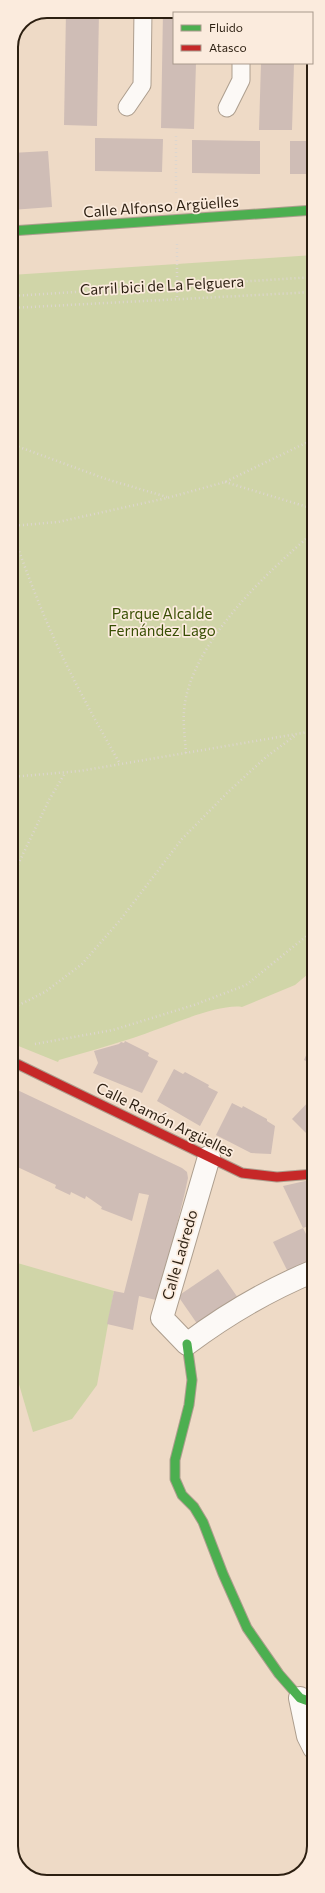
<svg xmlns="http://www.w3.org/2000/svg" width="325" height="1893" viewBox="0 0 325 1893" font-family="Commissioner,sans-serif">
<rect width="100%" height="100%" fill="#eedac6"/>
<g fill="#d0d5a8">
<path d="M314,255V969L295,985L242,1007C217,1003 159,1030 133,1038C108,1046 83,1053 59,1060L58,1062L11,1043V275Z"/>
<polygon points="14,1262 114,1291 97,1385 72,1419 33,1432 11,1357 11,1263"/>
</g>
<g fill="#cfbdb6">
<polygon points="66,11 99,11 97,126 64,125"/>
<polygon points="163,11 197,11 197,13 174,13 174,63 196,63 194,129 161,128"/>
<polygon points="261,63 294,63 292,130 259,130"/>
<polygon points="95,138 163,139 162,172 95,171"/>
<polygon points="192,140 260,141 260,174 192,173"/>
<rect x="290" y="141" width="24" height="33"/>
<polygon points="48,151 52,207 11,210 11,153"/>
<polygon points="314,1037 314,1065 304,1060"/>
<polygon points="125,1041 149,1053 148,1056 158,1061 142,1093 93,1073 98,1063 94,1051 119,1044 121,1042 124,1043"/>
<polygon points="174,1069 183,1074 185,1072 209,1085 208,1087 218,1092 200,1126 157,1101"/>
<polygon points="11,1087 182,1168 187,1172 188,1178 185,1192 166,1269 156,1300 139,1296 133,1330 107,1324 114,1291 124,1293 149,1195 139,1193 132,1221 101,1209 102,1207 86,1196 85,1199 71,1192 70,1195 55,1188 56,1185 11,1164"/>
<polygon points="314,1096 314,1141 292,1119"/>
<polygon points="232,1103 242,1108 243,1106 267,1119 267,1121 275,1126 271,1154 251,1153 216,1135"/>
<polygon points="314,1179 314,1224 303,1228 283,1186"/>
<polygon points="303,1228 314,1250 314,1259 288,1272 273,1242"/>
<polygon points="218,1269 238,1298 198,1325 178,1296"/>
</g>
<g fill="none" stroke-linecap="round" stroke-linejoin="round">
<defs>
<g id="lane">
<polyline points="241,13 241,11"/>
<polyline points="127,107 142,85 143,11"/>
<polyline points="227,108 241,80 241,63"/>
</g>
<g id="street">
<path d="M209,1157L162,1318L187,1344C227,1314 268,1290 314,1271"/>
<polyline points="300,1698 308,1736 314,1748"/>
</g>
<g id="fast">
<polyline points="11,231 314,210"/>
<polyline points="187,1344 192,1380 189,1405 175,1460 175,1479 182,1495 194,1507 203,1522 223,1574 247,1628 279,1674 300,1698 314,1703"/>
</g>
<polyline id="jam" points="11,1061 242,1173 277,1177 314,1174"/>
</defs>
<use href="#lane" stroke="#ad9e8e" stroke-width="19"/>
<use href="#street" stroke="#ad9e8e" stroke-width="24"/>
<use href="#fast" stroke="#ad9e8e" stroke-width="11"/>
<use href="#jam" stroke="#ad9e8e" stroke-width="11"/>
<g stroke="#ddd6cf" stroke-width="2.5" stroke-dasharray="1 3" stroke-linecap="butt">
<polyline points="176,136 176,193"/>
<polyline points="177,244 177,299"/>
<polyline points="11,296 314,277"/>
<polyline points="11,308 314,292"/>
<polyline points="11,444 106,479 167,497"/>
<polyline points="225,482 314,509"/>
<polyline points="11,526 58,522 167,498 225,482 314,439"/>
<path d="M11,529C25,568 40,608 57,645C76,686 98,725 120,764"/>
<path d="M186,753C185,739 183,725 184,711C189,645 267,572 314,532"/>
<polyline points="11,777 80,771 314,731"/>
<polyline points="11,879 49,800 65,773"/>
<polyline points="11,1009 45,992 82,964 121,919 182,839 227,793 266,757 296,735"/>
<polyline points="35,1044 113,1030 194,1005 246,985 314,930"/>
</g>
<use href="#lane" stroke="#fcf9f6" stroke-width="17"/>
<use href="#street" stroke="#fcf9f6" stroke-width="22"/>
<use href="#fast" stroke="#4caf50" stroke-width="9"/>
<use href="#jam" stroke="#c62828" stroke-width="9"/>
</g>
<g text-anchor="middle" stroke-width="3.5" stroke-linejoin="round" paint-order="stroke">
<g font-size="15" fill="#2c1f11" stroke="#fbebdd">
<text transform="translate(161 207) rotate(-4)" y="5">Calle Alfonso Argüelles</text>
<text transform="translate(162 286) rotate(-3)" y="5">Carril bici de La Felguera</text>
<text transform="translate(165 1120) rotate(26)" y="5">Calle Ramón Argüelles</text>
<text transform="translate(180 1255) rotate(-74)" y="5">Calle Ladredo</text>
</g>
<g font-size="15" fill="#384e03" stroke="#fbebdd">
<text x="162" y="619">Parque Alcalde<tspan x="162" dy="17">Fernández Lago</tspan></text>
</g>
</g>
<path d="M0 0H325V1893H0ZM47 18H278A29 29 0 0 1 307 47V1846A29 29 0 0 1 278 1875H47A29 29 0 0 1 18 1846V47A29 29 0 0 1 47 18Z" fill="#fbebdd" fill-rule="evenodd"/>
<path fill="none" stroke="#2c1f11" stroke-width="2" d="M47 18H278A29 29 0 0 1 307 47V1846A29 29 0 0 1 278 1875H47A29 29 0 0 1 18 1846V47A29 29 0 0 1 47 18Z"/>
<rect x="173" y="12" width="140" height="52" fill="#fbebdd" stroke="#a8998b"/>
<rect x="181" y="25" width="20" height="6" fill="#4caf50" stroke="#a8998b"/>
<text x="209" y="32" font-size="12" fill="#2c1f11">Fluido</text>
<rect x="181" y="45" width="20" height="6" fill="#c62828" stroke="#a8998b"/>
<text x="209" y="52" font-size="12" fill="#2c1f11">Atasco</text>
</svg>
